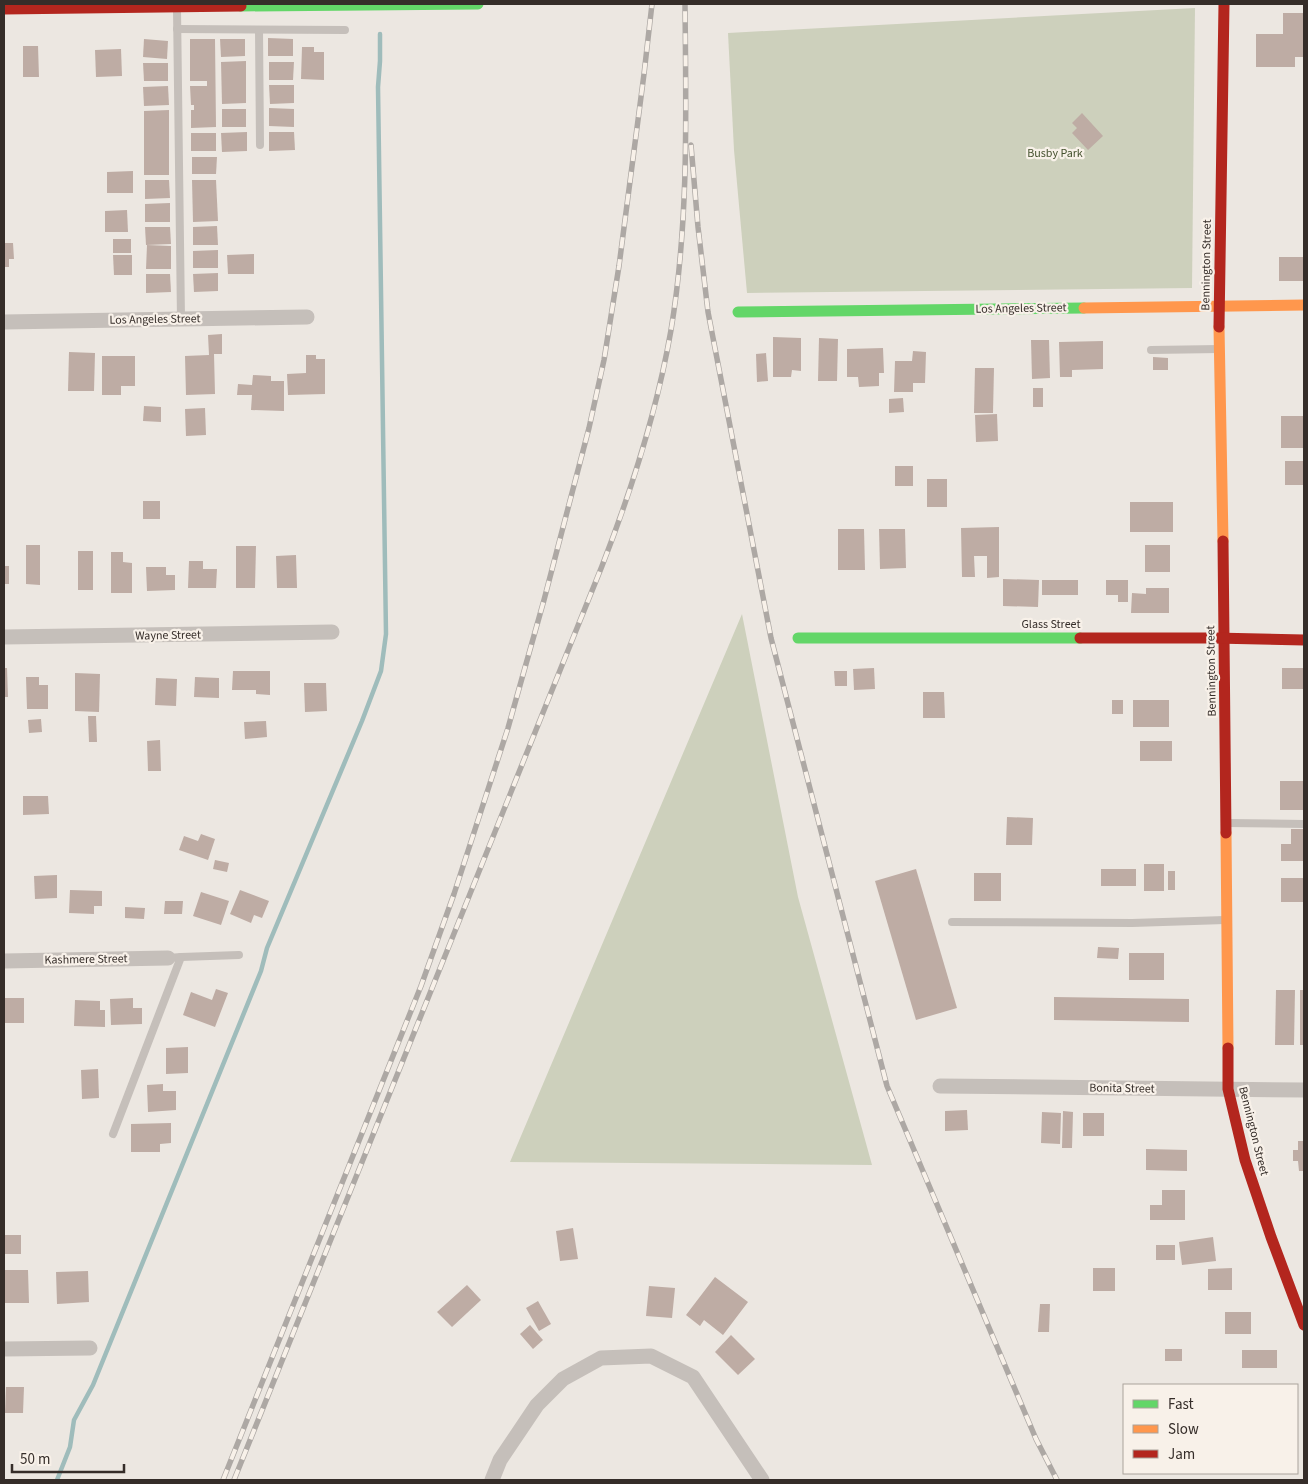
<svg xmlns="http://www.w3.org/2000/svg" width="1308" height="1484" viewBox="0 0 1308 1484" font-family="'Source Sans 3',sans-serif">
<rect width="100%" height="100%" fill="#ece7e1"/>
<g fill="#cdd0bc">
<polygon points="1195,8 1192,288 747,293 734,150 728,33"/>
<polygon points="742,614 798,897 872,1165 510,1162"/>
</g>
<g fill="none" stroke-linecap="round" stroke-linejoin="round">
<polyline stroke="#9fbcbb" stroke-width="4.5" points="57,1480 70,1447 74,1420 93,1385 261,971 267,948 362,721 381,671 386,634 378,87 380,61 380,34"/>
</g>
<g fill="#beaca4">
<polygon points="1283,13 1304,13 1304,57 1295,57 1295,67 1256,67 1256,34 1283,34"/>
<polygon points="268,38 293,39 293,56 268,56"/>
<polygon points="144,39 168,41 167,59 143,57"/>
<polygon points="190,39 215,39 216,127 191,128 191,110 194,110 194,105 191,105 190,86 207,86 207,81 190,81"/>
<polygon points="220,39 245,39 245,56 221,57"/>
<polygon points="23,46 38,46 39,77 23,77"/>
<polygon points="302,47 314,47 314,52 324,52 324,80 301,79"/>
<polygon points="121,49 122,76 96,77 95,50"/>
<polygon points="246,61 246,103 222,104 221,62"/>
<polygon points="269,62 294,62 293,80 269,80"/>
<polygon points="143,63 168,63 168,81 144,81"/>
<polygon points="269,85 294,85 294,103 270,104"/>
<polygon points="168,86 169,105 144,106 143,87"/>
<polygon points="269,108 294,109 294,127 269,126"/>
<rect x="222" y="109" width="24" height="18"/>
<polygon points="169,110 169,175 144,175 144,111"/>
<polygon points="1082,113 1103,136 1088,150 1072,133 1077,128 1072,123"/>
<polygon points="247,132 247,151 222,152 221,133"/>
<polygon points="269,132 294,132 295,150 269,151"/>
<rect x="191" y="133" width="25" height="18"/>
<polygon points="192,157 217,157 216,174 192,174"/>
<polygon points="133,171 133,193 107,193 107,172"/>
<polygon points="145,180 169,180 170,198 145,199"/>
<polygon points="192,180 216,180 218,221 193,222"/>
<polygon points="170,203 170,222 145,222 145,204"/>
<polygon points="127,210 128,232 105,232 105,211"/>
<polygon points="217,226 218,245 193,245 193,227"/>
<polygon points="145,227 170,227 171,244 146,245"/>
<rect x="113" y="239" width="18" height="14"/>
<polygon points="4,243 13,243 14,259 9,259 9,267 4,267"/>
<polygon points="147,245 171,246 171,269 146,269"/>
<polygon points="218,250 218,268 193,268 193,251"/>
<polygon points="254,254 254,274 228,274 227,255"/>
<polygon points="113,255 132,255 132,275 114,275"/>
<rect x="1279" y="257" width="25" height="24"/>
<polygon points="218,273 218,291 194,292 193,274"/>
<polygon points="146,274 170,274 171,292 146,293"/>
<polygon points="222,334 222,354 214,354 215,394 186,395 185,356 209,355 208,335"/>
<polygon points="773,337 801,338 801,371 792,370 791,377 773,377"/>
<polygon points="819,338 838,339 837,381 818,381"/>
<polygon points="1031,340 1049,340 1050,378 1032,379"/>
<polygon points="1103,341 1103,369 1072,370 1072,377 1060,377 1059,342"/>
<polygon points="883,348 884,373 879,373 879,386 859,387 858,377 847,377 847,349"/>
<polygon points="913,351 926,352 925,383 913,383 913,392 894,392 895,361 912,361"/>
<polygon points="69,352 95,353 94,391 68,391"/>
<polygon points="766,353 768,381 757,382 756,354"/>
<polygon points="306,355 316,355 316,359 325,359 325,394 288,395 287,374 306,373"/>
<polygon points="102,356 135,356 135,386 121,386 121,395 102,395"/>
<polygon points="1153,357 1168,358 1168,370 1153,370"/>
<polygon points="975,368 994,368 993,413 974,413"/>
<polygon points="253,375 271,376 271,381 284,381 284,411 251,410 252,395 237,395 238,384 252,385"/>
<rect x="1033" y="388" width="10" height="19"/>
<polygon points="903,398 904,412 889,413 889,399"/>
<polygon points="144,406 161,407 161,422 143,421"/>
<polygon points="205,408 206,435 186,436 185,409"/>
<polygon points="997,414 998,441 976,442 975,415"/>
<rect x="1281" y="416" width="23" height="32"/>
<rect x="1285" y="461" width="19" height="24"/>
<rect x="895" y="466" width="18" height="20"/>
<rect x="927" y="479" width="20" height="28"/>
<rect x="143" y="501" width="17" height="18"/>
<rect x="1130" y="502" width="43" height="30"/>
<polygon points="999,527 999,577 987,578 987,556 974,556 975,577 962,577 961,528"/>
<polygon points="838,529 864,529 865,570 838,570"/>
<polygon points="879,529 905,529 906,568 880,569"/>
<polygon points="26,545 40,545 40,585 26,584"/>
<rect x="1145" y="545" width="25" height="27"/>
<polygon points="236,546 256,546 255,588 236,588"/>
<rect x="78" y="551" width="15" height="39"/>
<polygon points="111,552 123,552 123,562 132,563 132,593 111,593"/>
<polygon points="296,555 297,588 277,588 276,556"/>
<polygon points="189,561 203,561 203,569 217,569 216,588 188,588"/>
<rect x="4" y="566" width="5" height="18"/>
<polygon points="146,567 166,567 166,575 175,575 175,590 147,591"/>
<polygon points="1003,579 1039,580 1038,607 1003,606"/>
<rect x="1042" y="580" width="36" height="15"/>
<polygon points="1106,580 1128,580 1128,602 1118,602 1118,595 1106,595"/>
<polygon points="1146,588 1169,588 1169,613 1131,613 1132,593 1146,594"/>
<polygon points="4,668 7,668 8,697 4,697"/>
<polygon points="874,668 875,689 854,690 853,669"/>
<rect x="1282" y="668" width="22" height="21"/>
<polygon points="233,671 270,671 270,695 256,694 256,690 232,690"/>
<polygon points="834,671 847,671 847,686 835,686"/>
<polygon points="75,673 100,674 99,712 75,711"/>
<polygon points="26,677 39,677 39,685 48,685 48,709 27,709"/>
<polygon points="195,677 219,678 219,698 194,697"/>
<polygon points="156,678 177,679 176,706 155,705"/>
<polygon points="304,683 326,683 327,711 305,712"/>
<polygon points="923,692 944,692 945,718 923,718"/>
<rect x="1112" y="700" width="11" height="14"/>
<rect x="1133" y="700" width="36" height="27"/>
<polygon points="88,716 96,716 97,742 89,742"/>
<polygon points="41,719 42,732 29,733 28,720"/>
<polygon points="266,721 267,737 245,739 244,722"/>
<polygon points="160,740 161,771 148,771 147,741"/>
<rect x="1140" y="741" width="32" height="20"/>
<rect x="1280" y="781" width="24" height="29"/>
<polygon points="23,796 48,796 49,814 23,815"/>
<polygon points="1007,817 1033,818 1032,845 1006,845"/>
<polygon points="1291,829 1304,829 1304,861 1281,861 1281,844 1291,844"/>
<polygon points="201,834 215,839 208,860 179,850 184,836 198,841"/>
<polygon points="215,860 229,863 227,872 213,869"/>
<rect x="1144" y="864" width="20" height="27"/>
<polygon points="916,869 957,1008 916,1020 875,881"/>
<rect x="1101" y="869" width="35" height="17"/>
<rect x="1168" y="871" width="7" height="19"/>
<rect x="974" y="873" width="27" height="28"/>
<polygon points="57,875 57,898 35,899 34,876"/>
<rect x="1281" y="878" width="23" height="24"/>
<polygon points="70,890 102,891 102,906 94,906 94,914 69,913"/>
<polygon points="240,890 269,901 262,918 254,915 251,923 230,914"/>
<polygon points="201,892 229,901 221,925 193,916"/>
<polygon points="165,901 183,901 182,914 164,914"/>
<polygon points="125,907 145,908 144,919 125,918"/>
<polygon points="1098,947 1119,948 1118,959 1097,958"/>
<rect x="1129" y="953" width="35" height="27"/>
<polygon points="216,989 228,993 215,1027 183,1015 191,992 212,1000"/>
<polygon points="1276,990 1295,990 1294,1045 1275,1045"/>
<rect x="1300" y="990" width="4" height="55"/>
<polygon points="1054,997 1189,999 1189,1022 1054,1020"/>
<rect x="4" y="998" width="20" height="25"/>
<polygon points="133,998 133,1008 142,1008 142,1024 111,1025 110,999"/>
<polygon points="75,1000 100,1001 100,1010 105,1010 105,1027 74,1026"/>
<polygon points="188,1047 188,1073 166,1074 166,1048"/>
<polygon points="98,1069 99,1098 82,1099 81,1070"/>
<polygon points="163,1084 163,1091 176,1091 176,1110 148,1112 147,1085"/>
<polygon points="967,1110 968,1130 945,1131 945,1111"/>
<polygon points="1063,1111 1073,1112 1072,1148 1062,1148"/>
<polygon points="1042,1112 1061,1113 1060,1144 1041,1143"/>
<rect x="1083" y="1113" width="21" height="23"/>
<polygon points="171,1123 171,1143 160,1144 160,1152 131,1152 131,1124"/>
<polygon points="1298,1141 1304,1141 1304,1171 1299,1171 1298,1161 1293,1161 1293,1150 1298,1150"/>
<polygon points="1146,1149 1187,1150 1187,1171 1146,1170"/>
<polygon points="1162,1190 1185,1190 1185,1220 1150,1220 1150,1205 1162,1205"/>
<polygon points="573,1228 578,1259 560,1261 556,1231"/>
<rect x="4" y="1235" width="17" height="19"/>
<polygon points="1213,1237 1216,1261 1182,1265 1179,1242"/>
<rect x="1156" y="1245" width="19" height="15"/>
<rect x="1093" y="1268" width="22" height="23"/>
<polygon points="1232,1268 1232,1290 1208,1290 1208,1269"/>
<polygon points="4,1270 28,1270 29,1303 4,1303"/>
<polygon points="88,1271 89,1302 57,1304 56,1272"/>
<polygon points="715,1277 748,1302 723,1335 704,1320 700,1326 686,1315"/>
<polygon points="467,1285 481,1300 452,1327 437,1312"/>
<polygon points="649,1286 675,1288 672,1318 646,1316"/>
<polygon points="538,1301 551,1324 539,1331 526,1308"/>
<polygon points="1040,1304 1050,1304 1049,1332 1038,1332"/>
<rect x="1225" y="1312" width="26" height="22"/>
<polygon points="530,1325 543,1340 533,1349 520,1334"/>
<polygon points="731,1335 755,1359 738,1375 715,1352"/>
<rect x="1165" y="1349" width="17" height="12"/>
<rect x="1242" y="1350" width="35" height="18"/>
<polygon points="6,1387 24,1387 23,1413 5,1413"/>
</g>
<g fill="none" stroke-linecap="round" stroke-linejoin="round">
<g stroke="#c5bfba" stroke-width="8">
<polyline points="177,9 181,319"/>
<polyline points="177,29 345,30"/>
<polyline points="259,30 260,145"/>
<polyline points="1151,350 1219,349"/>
<polyline points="1228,823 1304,824"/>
<polyline points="952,922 1132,923 1225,920"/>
<polyline points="181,957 239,955"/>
<polyline points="113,1134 181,957 168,958"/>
</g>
<g stroke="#c5bfba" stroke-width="15">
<polyline points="4,322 307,317"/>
<polyline points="4,637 332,632"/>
<polyline points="4,961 168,958"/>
<polyline points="940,1086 1304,1090"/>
<polyline points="4,1349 90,1348"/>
<polyline points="492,1480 500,1460 537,1405 563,1379 601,1358 651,1356 693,1377 762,1480"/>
</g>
<g stroke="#63d668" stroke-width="11">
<polyline points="241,6 478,4"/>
<polyline points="738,312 1084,308"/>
<polyline points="798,638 1080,638"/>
</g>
<g stroke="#ff974d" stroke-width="11">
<polyline points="1084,308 1304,305"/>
<polyline points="1219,327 1223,541"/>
<polyline points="1226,833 1228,1048"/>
</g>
<g stroke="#b3261e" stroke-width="11">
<polyline points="4,9 241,6"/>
<polyline points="1219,327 1224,4"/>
<polyline points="1223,541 1226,833"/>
<polyline points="1080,638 1214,638 1304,640"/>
<polyline points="1228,1048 1228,1089 1245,1160 1271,1237 1304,1325"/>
</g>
<defs>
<g id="rail">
<polyline points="691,145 698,227 708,312 771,638 887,1086 1036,1439 1057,1480"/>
<polyline points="223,1480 421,986 454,894 508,728 544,600 589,428 604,360 619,266 644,74 652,4"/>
<path d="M234,1480L602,566C632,489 657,411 671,330C689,222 686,112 685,4"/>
</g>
</defs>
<use href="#rail" stroke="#ada8a4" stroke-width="5.5"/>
<use href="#rail" stroke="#f8f1e9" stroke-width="4" stroke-dasharray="11" stroke-linecap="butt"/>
</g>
<g text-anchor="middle" stroke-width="4.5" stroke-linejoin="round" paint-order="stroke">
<g font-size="12" fill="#45522f" stroke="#f8f1e9">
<text x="1055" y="157">Busby Park</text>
</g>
<g font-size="12" fill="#352d29" stroke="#f8f1e9">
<text transform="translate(1206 265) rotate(-89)" y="4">Bennington Street</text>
<text transform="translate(1021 308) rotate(-1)" y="4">Los Angeles Street</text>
<text transform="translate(155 319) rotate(-1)" y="4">Los Angeles Street</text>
<text x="1051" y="628">Glass Street</text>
<text transform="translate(168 635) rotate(-1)" y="4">Wayne Street</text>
<text transform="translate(1211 671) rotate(-91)" y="4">Bennington Street</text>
<text transform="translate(86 959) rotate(-1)" y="4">Kashmere Street</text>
<text transform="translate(1122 1088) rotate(1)" y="4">Bonita Street</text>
<text transform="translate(1254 1131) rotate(76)" y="4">Bennington Street</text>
</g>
</g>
<rect width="1308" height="1484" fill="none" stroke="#352d29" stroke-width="10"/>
<rect x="1123" y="1384" width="175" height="90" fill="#f8f1e9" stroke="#aaa39c"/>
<rect x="1133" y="1400" width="25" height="8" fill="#63d668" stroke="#aaa39c"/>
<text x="1168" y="1409" font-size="15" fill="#352d29">Fast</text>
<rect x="1133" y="1425" width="25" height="8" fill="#ff974d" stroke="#aaa39c"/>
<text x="1168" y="1434" font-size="15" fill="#352d29">Slow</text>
<rect x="1133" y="1450" width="25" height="8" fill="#b3261e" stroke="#aaa39c"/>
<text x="1168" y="1459" font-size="15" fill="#352d29">Jam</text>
<path d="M12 1464v8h112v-8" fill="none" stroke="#352d29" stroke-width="2.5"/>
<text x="20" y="1464" font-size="15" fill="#352d29" stroke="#f8f1e9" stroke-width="4" paint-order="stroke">50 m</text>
</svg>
